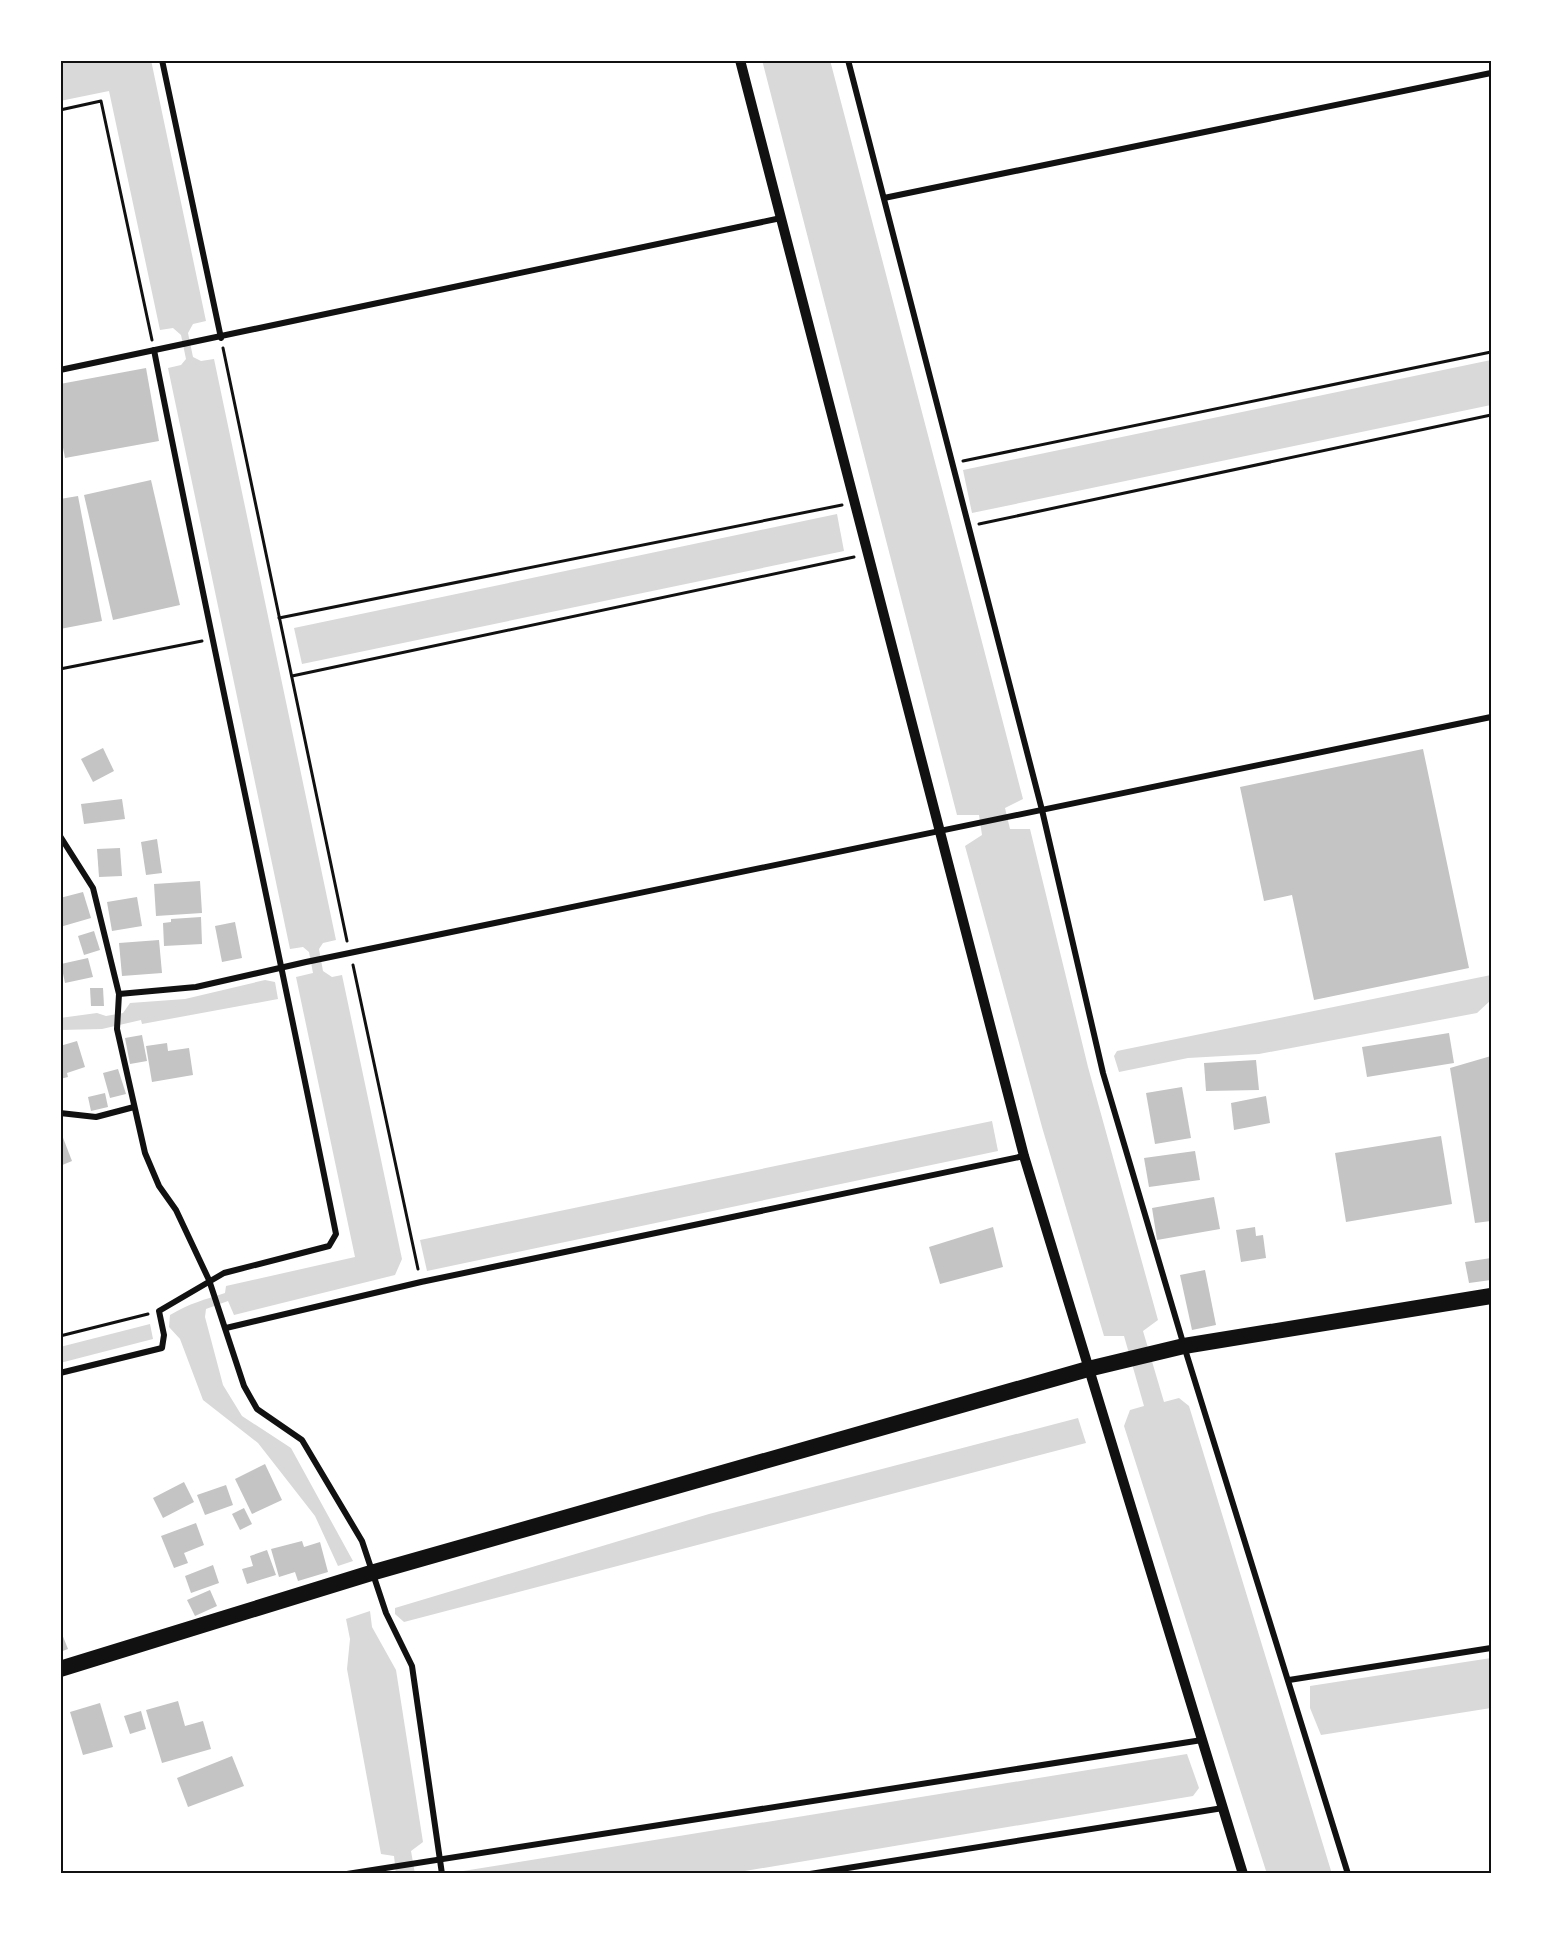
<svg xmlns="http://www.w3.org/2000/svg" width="1551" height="1934" viewBox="0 0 1551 1934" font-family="'Nunito Sans',sans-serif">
<rect width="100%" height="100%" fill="#fff"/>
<g fill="#d9d9d9">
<path d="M60,60H151L206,321L193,324L188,333L193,357L201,361L214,359L336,940L323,943L319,949L323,971L332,977L342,975L402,1259L395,1275L234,1315L228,1301L206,1309L205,1317L223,1385L242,1416L291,1448L353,1561L338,1566L315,1516L258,1443L203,1400L180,1339L169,1327L170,1315C190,1303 204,1300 225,1293L226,1286L355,1257L296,977L313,973L309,952L303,947L290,949L168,368L181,365L186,359L181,335L173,328L160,330L109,91L60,101Z"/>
<polygon points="762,60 830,60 1023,799 1005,808 1010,829 1030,829 1088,1067 1158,1320 1143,1331 1164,1402 1179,1398 1189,1406 1332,1874 1267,1874 1124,1426 1130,1410 1144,1406 1124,1336 1104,1336 1042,1127 965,846 982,835 979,815 957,815"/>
<polygon points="1491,360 1491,405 972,513 963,470"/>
<polygon points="837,514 844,551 302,664 294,628"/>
<polygon points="1491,975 1491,1000 1477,1013 1259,1054 1188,1058 1119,1072 1114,1056 1117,1051"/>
<polygon points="265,980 275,982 278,999 142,1024 141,1020 102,1029 60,1030 60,1018 97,1013 106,1016 123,1013 130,1003 185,999"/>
<polygon points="992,1121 998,1151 427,1271 420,1240"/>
<polygon points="150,1324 153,1339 60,1363 60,1347"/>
<polygon points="1078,1418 1086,1443 404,1622 395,1614 395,1608 709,1514"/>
<polygon points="370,1611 372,1627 396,1670 423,1842 411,1851 415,1874 396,1874 394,1856 381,1854 347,1669 350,1639 346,1619"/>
<polygon points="1491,1658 1491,1708 1321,1735 1310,1708 1310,1686"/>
<polygon points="1187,1754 1199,1788 1193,1796 727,1874 462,1874 463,1871"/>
</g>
<g fill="#c4c4c4">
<polygon points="146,368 159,441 65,458 60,432 60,384"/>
<polygon points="151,480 180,605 113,620 84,495"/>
<polygon points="78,496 102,621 60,629 60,499"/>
<polygon points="103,748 114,771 93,782 81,759"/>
<polygon points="1423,749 1469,968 1314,1000 1292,895 1264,901 1240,787"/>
<polygon points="122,799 125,819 84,824 81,804"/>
<polygon points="157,839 162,873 146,875 141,842"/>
<polygon points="120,848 122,876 99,877 97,849"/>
<polygon points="200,881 202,913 156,916 154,884"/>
<polygon points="83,892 91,918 60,927 60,898"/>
<polygon points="137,897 142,926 112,931 107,902"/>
<polygon points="201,917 202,944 164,946 163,923 171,922 171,919"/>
<polygon points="235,922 242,958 222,962 215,926"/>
<polygon points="94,931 100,950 84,955 78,936"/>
<polygon points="159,940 162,973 122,976 119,943"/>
<polygon points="88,958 93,977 65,983 61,964"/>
<polygon points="90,988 103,988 104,1006 91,1006"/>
<polygon points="1449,1033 1454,1063 1367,1077 1362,1047"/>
<polygon points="142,1035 147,1061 130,1064 125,1038"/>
<polygon points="77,1041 85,1067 67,1073 68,1077 60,1079 60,1046"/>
<polygon points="167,1043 168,1051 189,1048 193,1075 152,1082 146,1046"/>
<polygon points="1491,1056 1491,1221 1475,1223 1450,1068"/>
<polygon points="1256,1060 1259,1090 1206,1091 1204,1063"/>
<polygon points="118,1069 126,1094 110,1098 103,1073"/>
<polygon points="1182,1087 1191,1138 1155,1144 1146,1093"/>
<polygon points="105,1093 108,1107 91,1111 88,1097"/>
<polygon points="1266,1096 1270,1123 1234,1130 1231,1103"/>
<polygon points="60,1130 72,1161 60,1166"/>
<polygon points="1441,1136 1452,1204 1346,1222 1335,1153"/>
<polygon points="1195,1151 1200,1180 1149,1187 1144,1158"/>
<polygon points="1214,1197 1220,1229 1157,1240 1152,1208"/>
<polygon points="993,1227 1003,1267 940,1284 929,1247"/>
<polygon points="1255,1227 1256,1236 1263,1235 1266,1258 1241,1262 1236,1230"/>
<polygon points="1491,1258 1491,1280 1469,1283 1465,1262"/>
<polygon points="1205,1270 1216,1325 1192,1330 1180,1275"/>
<polygon points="265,1464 282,1500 252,1514 235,1479"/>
<polygon points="184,1482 194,1502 163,1518 153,1498"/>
<polygon points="226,1485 233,1505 205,1515 197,1495"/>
<polygon points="244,1508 252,1524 240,1530 232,1514"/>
<polygon points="196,1523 204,1545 184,1553 188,1563 174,1568 161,1536"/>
<polygon points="302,1541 304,1547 320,1542 328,1572 298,1581 295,1572 279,1577 271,1549"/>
<polygon points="267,1550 276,1575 247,1584 242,1569 253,1566 250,1556"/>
<polygon points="213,1565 219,1583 191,1593 185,1576"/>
<polygon points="210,1590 217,1606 195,1616 187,1600"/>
<polygon points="60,1629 68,1649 60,1652"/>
<polygon points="178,1701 185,1726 203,1721 211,1749 162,1763 146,1710"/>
<polygon points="100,1703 113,1747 83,1755 70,1712"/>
<polygon points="141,1711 146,1729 130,1734 124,1716"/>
<polygon points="232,1756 244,1786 188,1807 177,1778"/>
</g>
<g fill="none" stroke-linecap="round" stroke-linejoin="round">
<g stroke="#111" stroke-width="3">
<polyline points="60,110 101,101 152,340"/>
<polyline points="223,348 347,941"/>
<polyline points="963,461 1491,352"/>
<polyline points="979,524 1491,415"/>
<polyline points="279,618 842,505"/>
<polyline points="60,669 202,641"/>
<polyline points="292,676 854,557"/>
<polyline points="353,965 418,1269"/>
<polyline points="60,1336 148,1314"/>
</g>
<g stroke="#111" stroke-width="6">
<polyline points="162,60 221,338"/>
<polyline points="848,60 1042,810 1103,1073 1184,1346 1348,1874"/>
<polyline points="884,198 1491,73"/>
<polyline points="60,370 781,218"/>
<polyline points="60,836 93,888 119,994 117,1029 145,1153 159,1186 176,1210 209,1280 244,1386 257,1409 302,1440 362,1541 386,1613 412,1666 442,1874"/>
<polyline points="119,994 196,987 306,962 1491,717"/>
<polyline points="60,1113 96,1117 134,1107"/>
<polyline points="226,1328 421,1282 1024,1156"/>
<path d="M60,1373L162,1348L164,1335L159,1311L224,1273L329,1246L336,1234C277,939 212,646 154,350"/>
<polyline points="1289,1680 1491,1648"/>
<polyline points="347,1874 1202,1740"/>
<polyline points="810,1874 1223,1808"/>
</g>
<polyline stroke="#111" stroke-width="10" points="740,60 1024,1156 1243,1874"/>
<polyline stroke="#111" stroke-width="16" points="60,1669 371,1573 1088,1369 1184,1346 1491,1296"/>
</g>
<rect width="1551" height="1934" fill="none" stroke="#ffffff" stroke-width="123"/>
<rect x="62" y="62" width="1428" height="1810" fill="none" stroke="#111" stroke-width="2"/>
</svg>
